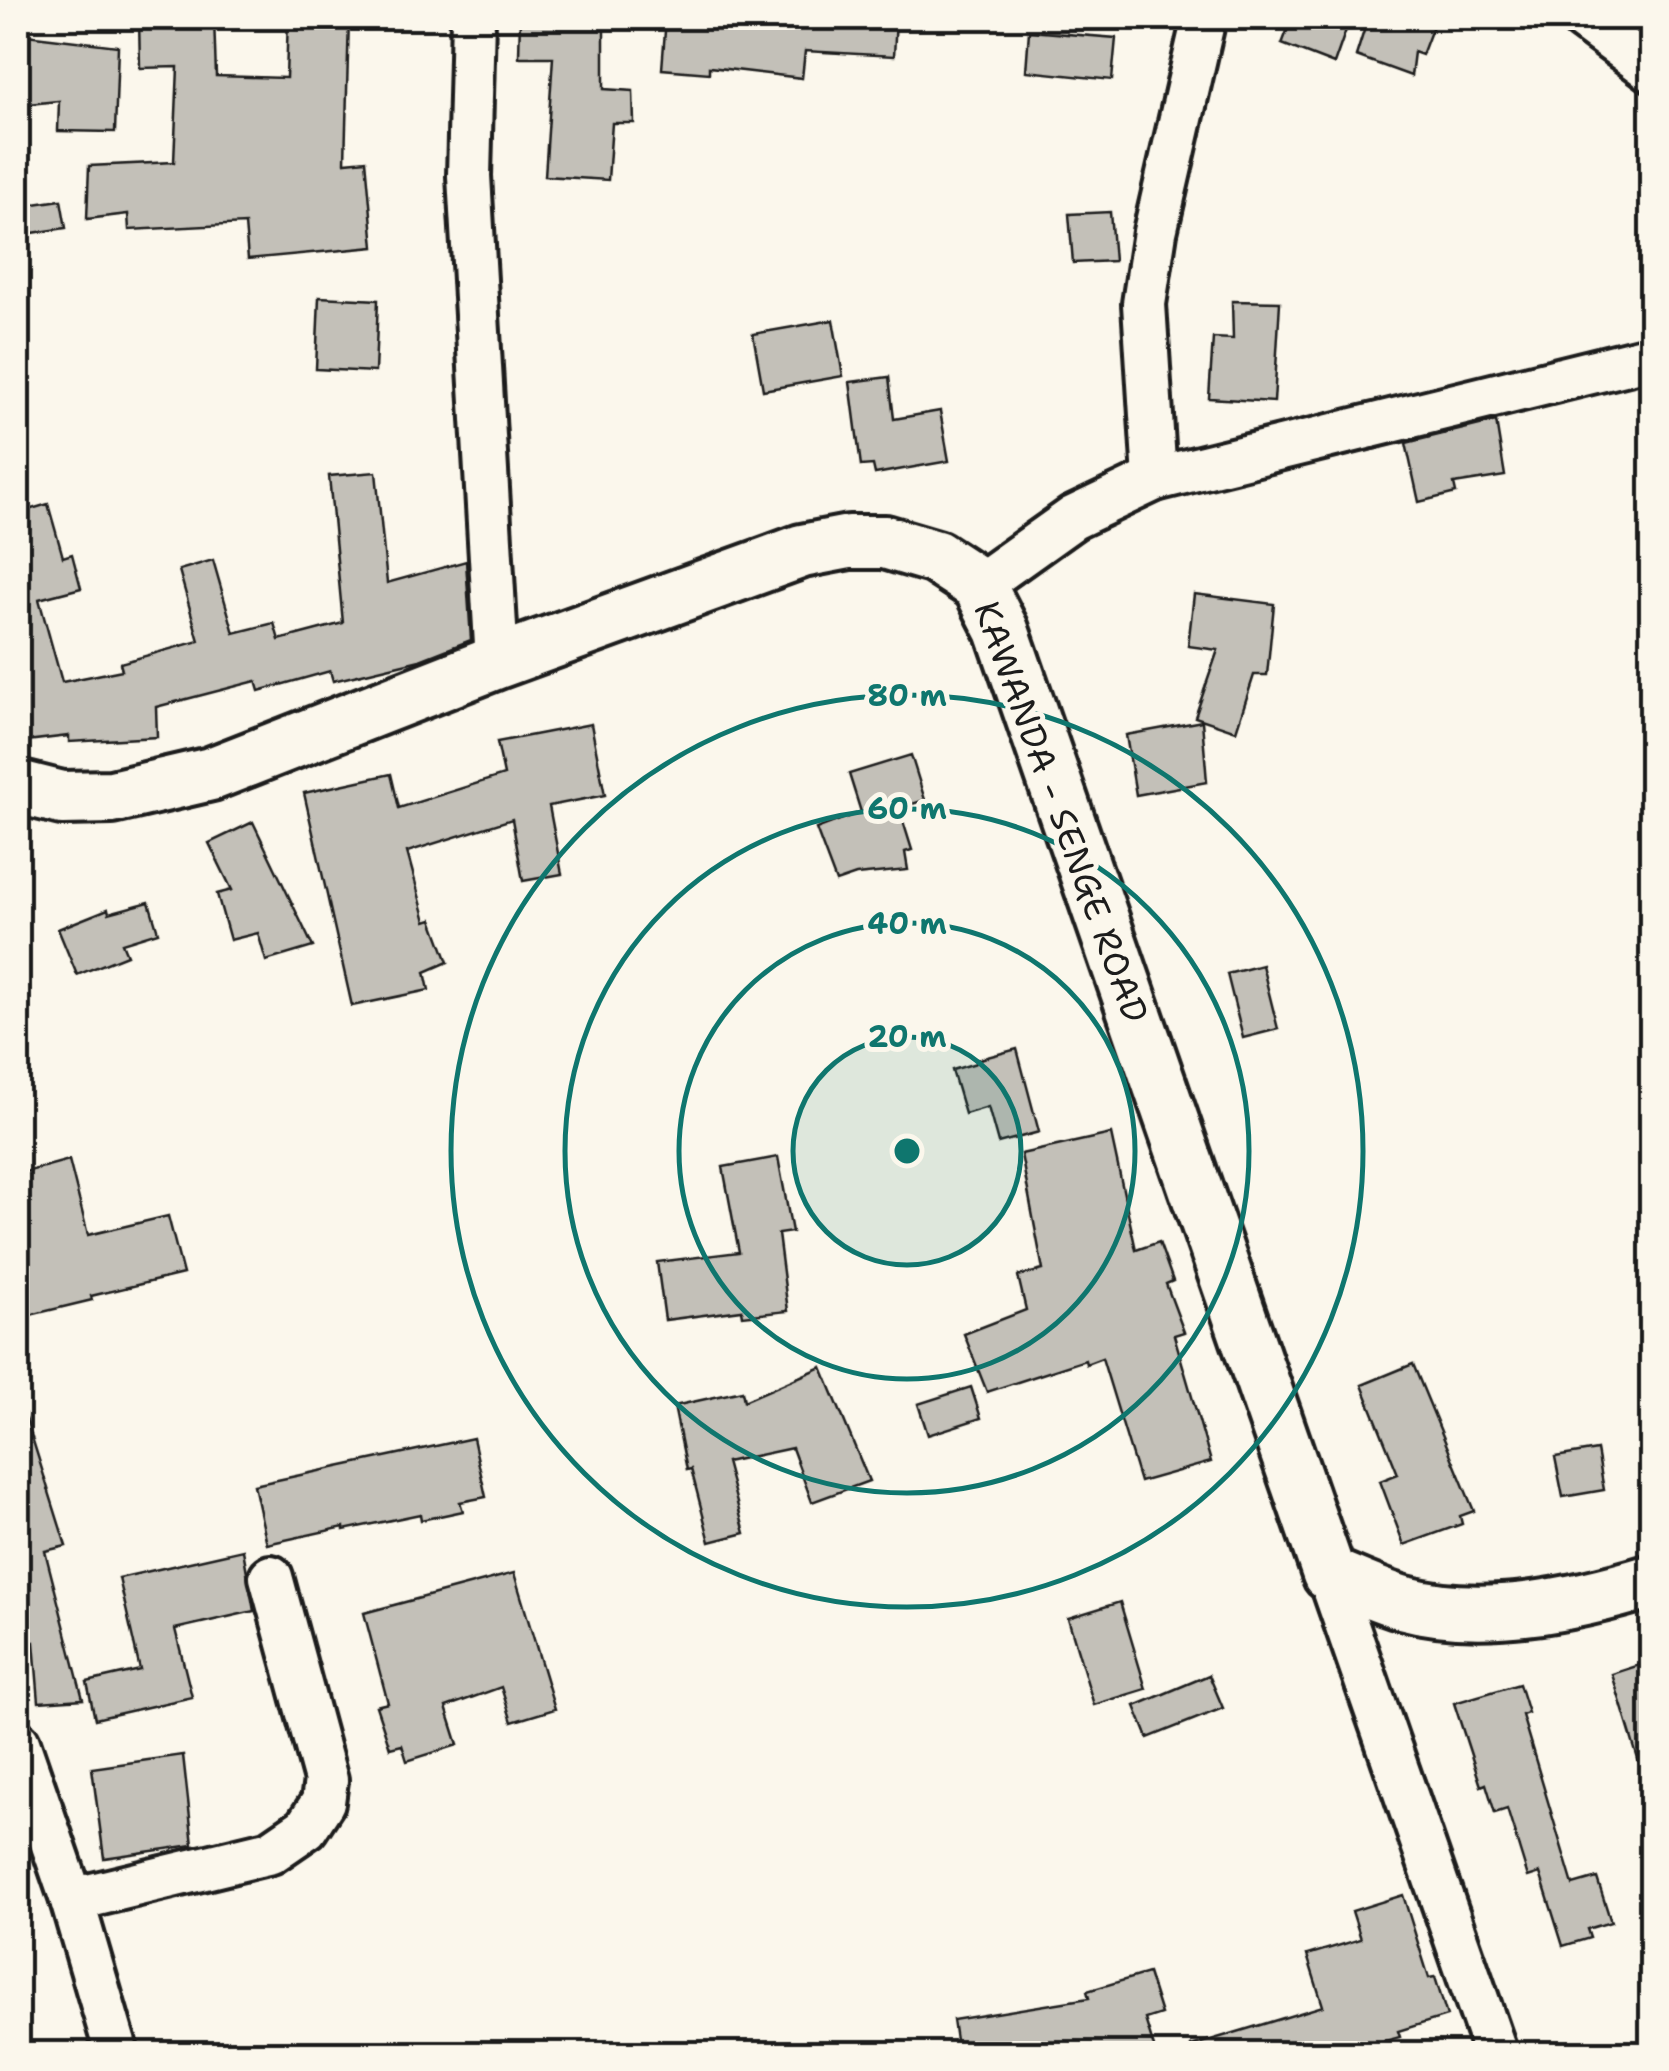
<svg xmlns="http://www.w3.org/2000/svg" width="1669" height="2071" viewBox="0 0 1669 2071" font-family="'Shantell Sans',sans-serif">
<rect width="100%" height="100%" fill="#fbf7ec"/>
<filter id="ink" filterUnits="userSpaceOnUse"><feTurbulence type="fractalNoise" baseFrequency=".01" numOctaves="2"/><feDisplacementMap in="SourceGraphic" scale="20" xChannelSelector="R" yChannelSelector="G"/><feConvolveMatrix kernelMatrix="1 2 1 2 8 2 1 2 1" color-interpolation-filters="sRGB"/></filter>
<g filter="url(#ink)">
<g fill="#c3c0b8" stroke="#1c1c1c" stroke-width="2.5">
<polygon points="139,18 214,18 216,76 286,78 288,18 349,18 345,162 366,160 374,247 248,259 245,224 129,230 128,214 87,219 89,166 174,162 178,67 140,68"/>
<polygon points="520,18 604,18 604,89 633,91 634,123 612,123 608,180 545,176 553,57 519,57"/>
<polygon points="666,18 896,18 894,56 805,51 802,78 709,67 709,73 662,69"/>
<polygon points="1292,18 1320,18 1347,27 1334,64 1282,44"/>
<polygon points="1368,18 1436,18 1422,55 1414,52 1411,76 1356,56"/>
<polygon points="1029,31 1116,38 1112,80 1026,71"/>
<polygon points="18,34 118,46 115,132 58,131 59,101 18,105"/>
<polygon points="61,200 66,228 32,233 27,205"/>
<polygon points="1110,212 1114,261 1073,263 1069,214"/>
<polygon points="319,297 378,300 375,372 316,369"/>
<polygon points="1232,301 1280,302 1274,402 1209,398 1213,338 1233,339"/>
<polygon points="833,320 843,376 763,390 753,334"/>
<polygon points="889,377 894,419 940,411 949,461 875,474 873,465 861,466 850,382"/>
<polygon points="1496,421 1505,476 1454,484 1456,493 1419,502 1406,443"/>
<polygon points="376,472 387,583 466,561 471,640 420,660 333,681 330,671 259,691 256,681 156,707 157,737 69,742 69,736 26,741 23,721 18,721 18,555 23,554 18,534 18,513 48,504 63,557 72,554 81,588 39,599 62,682 122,670 120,663 199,641 179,570 213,560 234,633 274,623 279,640 343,623 329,476"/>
<polygon points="1194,594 1274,604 1267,675 1254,675 1236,731 1195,717 1218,650 1188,646"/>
<polygon points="1202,721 1207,782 1136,795 1126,735"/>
<polygon points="591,724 605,795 549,806 562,874 523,881 512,819 407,852 426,921 432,919 448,962 425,972 429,990 352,1006 304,793 391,774 399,808 504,775 497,742"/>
<polygon points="911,755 925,800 899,808 912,850 905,852 908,870 856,875 836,882 816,829 861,812 849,774"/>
<polygon points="253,822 313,947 266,961 258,933 230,940 217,894 232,890 209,843"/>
<polygon points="149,902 158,932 122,943 127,955 77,975 58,929 108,909 109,913"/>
<polygon points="1262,965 1278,1029 1243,1038 1227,974"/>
<polygon points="1017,1049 1039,1132 998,1143 988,1107 965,1114 952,1070 976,1063 976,1060"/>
<polygon points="1111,1134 1136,1250 1159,1242 1173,1281 1166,1284 1184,1332 1174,1335 1211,1462 1140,1482 1102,1358 1086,1364 1085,1360 987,1392 964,1334 1026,1310 1018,1276 1043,1270 1021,1154"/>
<polygon points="778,1157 792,1232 778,1234 788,1311 743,1316 742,1310 665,1320 657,1262 739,1252 723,1167"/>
<polygon points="69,1160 88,1235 168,1216 183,1274 91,1296 92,1300 18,1318 18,1174"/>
<polygon points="1413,1364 1474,1511 1460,1516 1462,1524 1404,1545 1380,1481 1398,1474 1362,1385"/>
<polygon points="822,1367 869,1481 812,1502 792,1448 726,1462 745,1533 710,1542 691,1469 687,1470 674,1406 742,1391 744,1401"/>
<polygon points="971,1387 981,1418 928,1435 918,1404"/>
<polygon points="18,1409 23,1409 66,1546 45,1551 83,1699 39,1702 34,1642 18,1646"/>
<polygon points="473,1438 486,1497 460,1502 463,1511 421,1520 420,1514 344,1530 344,1527 267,1544 254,1485"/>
<polygon points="1597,1450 1604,1490 1563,1497 1555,1457"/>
<polygon points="243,1550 254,1611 175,1629 192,1697 95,1719 87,1682 140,1670 119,1578"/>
<polygon points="514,1573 555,1709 512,1722 501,1687 446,1707 458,1745 407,1761 402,1745 390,1748 376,1706 388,1703 364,1613"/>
<polygon points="1120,1602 1146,1689 1094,1705 1068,1618"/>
<polygon points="1652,1661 1652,1778 1644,1779 1612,1674"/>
<polygon points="1209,1675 1223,1708 1148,1738 1135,1706"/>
<polygon points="1519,1684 1528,1713 1522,1715 1573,1885 1597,1878 1611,1922 1587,1929 1590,1938 1563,1946 1540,1873 1528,1877 1507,1809 1495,1813 1486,1784 1481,1786 1454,1703"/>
<polygon points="183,1755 193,1845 104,1858 92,1768"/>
<polygon points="1403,1895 1429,1978 1435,1977 1447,2016 1398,2031 1400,2037 1360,2048 1357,2040 1311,2054 1192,2054 1191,2046 1323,2006 1307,1955 1361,1939 1352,1911"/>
<polygon points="1148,1973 1161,2014 1145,2019 1156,2054 1029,2054 1028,2049 999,2054 958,2054 953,2020 1089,1998 1087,1991"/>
</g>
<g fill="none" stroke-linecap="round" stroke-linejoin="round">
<defs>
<g id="minor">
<polyline points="473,18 469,176 497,662"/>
<polyline points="1582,18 1652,70"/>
<polyline points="1155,479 1144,304 1155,232 1204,18"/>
<polyline points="979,585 1073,518 1155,479 1652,357"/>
<polyline points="1329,1574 1496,2054"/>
<polyline points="18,1743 72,1900 117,2054"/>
<polyline points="72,1900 271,1852 306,1828 323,1802 326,1780 271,1577"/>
</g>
<path id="tertiary" d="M18,787L62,798L112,797L211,774L497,662L802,551L849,542H885L936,557L979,585L1002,630L1329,1574C1352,1583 1377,1595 1401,1602C1482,1624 1573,1605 1652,1581"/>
</defs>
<use href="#minor" stroke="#1c1c1c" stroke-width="50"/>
<use href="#tertiary" stroke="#1c1c1c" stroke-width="60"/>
<use href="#minor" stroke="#fbf7ec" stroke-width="42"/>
<use href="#tertiary" stroke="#fbf7ec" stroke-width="52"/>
</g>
</g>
<circle cx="907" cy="1151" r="114" fill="#0f766e" fill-opacity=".12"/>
<g fill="none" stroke="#0f766e" stroke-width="5">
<circle cx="907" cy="1151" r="114"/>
<circle cx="907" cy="1151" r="228"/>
<circle cx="907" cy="1151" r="342"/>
<circle cx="907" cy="1151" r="456"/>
</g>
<g text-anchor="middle" stroke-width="10" stroke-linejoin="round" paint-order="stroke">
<g font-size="35" fill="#1c1c1c" stroke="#fbf7ec">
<text transform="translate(1061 812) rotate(70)" y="12">KAWANDA - SENGE ROAD</text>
</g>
</g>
<circle cx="907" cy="1151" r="15" fill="#0f766e" stroke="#fbf7ec" stroke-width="5"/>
<g font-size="30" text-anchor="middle" font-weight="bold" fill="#0f766e" stroke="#fbf7ec" stroke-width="10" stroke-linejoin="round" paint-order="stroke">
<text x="907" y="706">80 m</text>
<text x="907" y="819">60 m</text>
<text x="907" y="934">40 m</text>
<text x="907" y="1047">20 m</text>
</g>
<rect width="1669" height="2071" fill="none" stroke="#fbf7ec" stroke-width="60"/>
<rect x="30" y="30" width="1609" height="2011" fill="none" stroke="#1c1c1c" stroke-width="4" filter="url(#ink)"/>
</svg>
